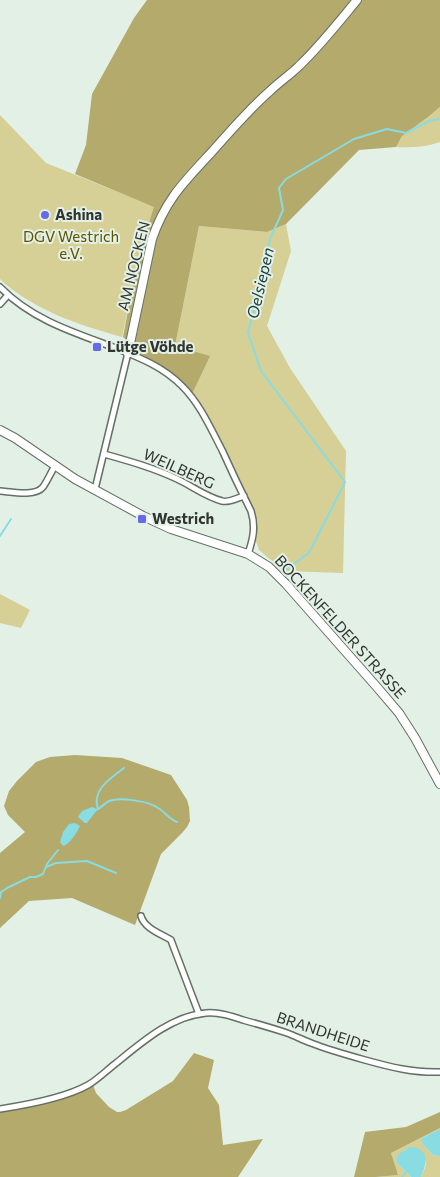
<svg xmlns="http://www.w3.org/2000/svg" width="440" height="1177" viewBox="0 0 440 1177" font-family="Commissioner,sans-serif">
<rect width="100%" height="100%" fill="#e3f0e5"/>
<g fill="#d6cf96">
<path d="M440,107V142C426,147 411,148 396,147L402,136L428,117Z"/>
<path d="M0,115L46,163L155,207L145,232L122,337C79,325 33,310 0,279Z"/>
<polygon points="286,224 291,251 267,326 290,368 346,451 343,573 284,571 259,550 254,535 254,520 204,415 191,396 175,346 199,226 267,232"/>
<polygon points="0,594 30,610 21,628 0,623"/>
<path d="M440,1128V1129L422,1138L421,1142L433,1155L439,1156H440V1177H421C429,1161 427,1161 416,1148C407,1147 402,1151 396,1158L397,1163L411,1177H376L397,1175L391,1153Z"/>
</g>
<g fill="#b3aa6c">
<polygon points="147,0 440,0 440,107 428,117 402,136 396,147 359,150 286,224 267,232 199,226 175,346 210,356 191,396 162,370 128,353 131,344 123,337 139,254 154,207 75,174 86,145 92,94 134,18"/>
<polygon points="75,755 122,758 171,775 187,800 189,807 190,821 187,827 182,833 161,854 135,925 72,898 29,901 0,928 0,853 25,832 8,815 4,806 9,791 17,781 36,762 50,757"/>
<path d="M194,1053L214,1060L208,1088L219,1105L223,1145L263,1139L238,1177H0V1112C32,1105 63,1097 93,1085L96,1093L109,1107L117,1112H120L126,1110L173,1081Z"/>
<polygon points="440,1112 440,1128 391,1153 398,1175 376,1177 354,1177 365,1132 406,1127"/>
</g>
<g fill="#88dce2">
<polygon points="92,807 95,808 97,810 87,823 85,823 79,818 78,817 82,811"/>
<path d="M75,823L80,826C76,834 71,842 64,846L62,845L60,842L63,832L69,824Z"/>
<polygon points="440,1129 440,1156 439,1156 433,1155 421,1142 422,1138"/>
<path d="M410,1147C430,1148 427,1163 421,1177H411L397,1163L396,1158L401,1152Z"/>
</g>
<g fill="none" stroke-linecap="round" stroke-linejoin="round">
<g stroke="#88dce2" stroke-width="2">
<polyline points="0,536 11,519"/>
<polyline points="284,571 309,553 345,482 261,371 248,333 256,302 270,239 283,210 279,188 286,179 354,139 387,129 406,133 429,121 440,119"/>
<path d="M98,809C91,790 111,778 124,768"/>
<path d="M96,810C101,808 105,803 109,801C120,797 149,801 158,808C165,812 169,819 177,822"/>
<polyline points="46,867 56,863 87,861 116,873"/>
<polyline points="0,898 1,892 9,887 30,877 36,877 43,874 47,864 58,850"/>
<polyline points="402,1177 406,1172"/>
</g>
<defs>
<g id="street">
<path d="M0,287C31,319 72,332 113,347C138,357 162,366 182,386C200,404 210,427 222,450C231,470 241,491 251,511C256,527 253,539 248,554"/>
<polyline points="0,304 8,295"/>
<path d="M104,454C129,461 154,468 177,479C192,486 206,497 222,501C229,503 237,498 244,496"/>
<polyline points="94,490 96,485 128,353"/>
<path d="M0,491C12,492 35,497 43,487C48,480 51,472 55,466"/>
<path d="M141,916C144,928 161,934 171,940L172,943L199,1014"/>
<path d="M0,1109C26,1105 65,1098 88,1085C97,1080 106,1071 115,1064C141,1043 171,1016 206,1013C219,1012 231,1016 243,1020C258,1024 272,1028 287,1033C295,1036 303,1040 311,1043C329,1050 347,1055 365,1060C390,1067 414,1073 440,1072"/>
</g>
<g id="secondary">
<path d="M128,353L152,239C165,201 183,183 209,155C229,133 248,110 270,91C279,82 290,75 299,66C320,46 338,23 357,0"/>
<polyline points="0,430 15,438 75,479 143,516 171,529 248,554 269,567 286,584 376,686 399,713 415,738 440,784"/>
</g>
</defs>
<use href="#street" stroke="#647066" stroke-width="8"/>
<use href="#secondary" stroke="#647066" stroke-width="10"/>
<use href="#street" stroke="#fff" stroke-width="5"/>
<use href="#secondary" stroke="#fff" stroke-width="8"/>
</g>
<g fill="#646be3" stroke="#e3f0e5" stroke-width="2">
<circle cx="45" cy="215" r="5"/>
<rect x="92" y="342" width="10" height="10" rx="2.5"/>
<rect x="137" y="514" width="10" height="10" rx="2.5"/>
</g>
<g text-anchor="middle" stroke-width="4" stroke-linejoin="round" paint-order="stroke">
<g font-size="15" font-weight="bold" fill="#303531" stroke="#e3f0e5" text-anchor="start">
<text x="55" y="220">Ashina</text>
<text x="107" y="352">Lütge Vöhde</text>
<text x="152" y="524">Westrich</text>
</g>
<g font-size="15" fill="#5d5304" stroke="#e3f0e5">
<text x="71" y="242">DGV Westrich<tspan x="71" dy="17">e.V.</tspan></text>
</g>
<g font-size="15" fill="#303531" stroke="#e3f0e5">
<text transform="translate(134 266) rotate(-76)" y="5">AM NOCKEN</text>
<text transform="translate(179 469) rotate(24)" y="5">WEILBERG</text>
<text transform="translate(340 627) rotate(48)" y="5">BOCKENFELDER STRASSE</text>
<text transform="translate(323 1032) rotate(18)" y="5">BRANDHEIDE</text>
</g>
<g font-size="16" font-style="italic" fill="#184043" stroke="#e3f0e5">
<text transform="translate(260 283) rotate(-77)" y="6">Oelsiepen</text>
</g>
</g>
</svg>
